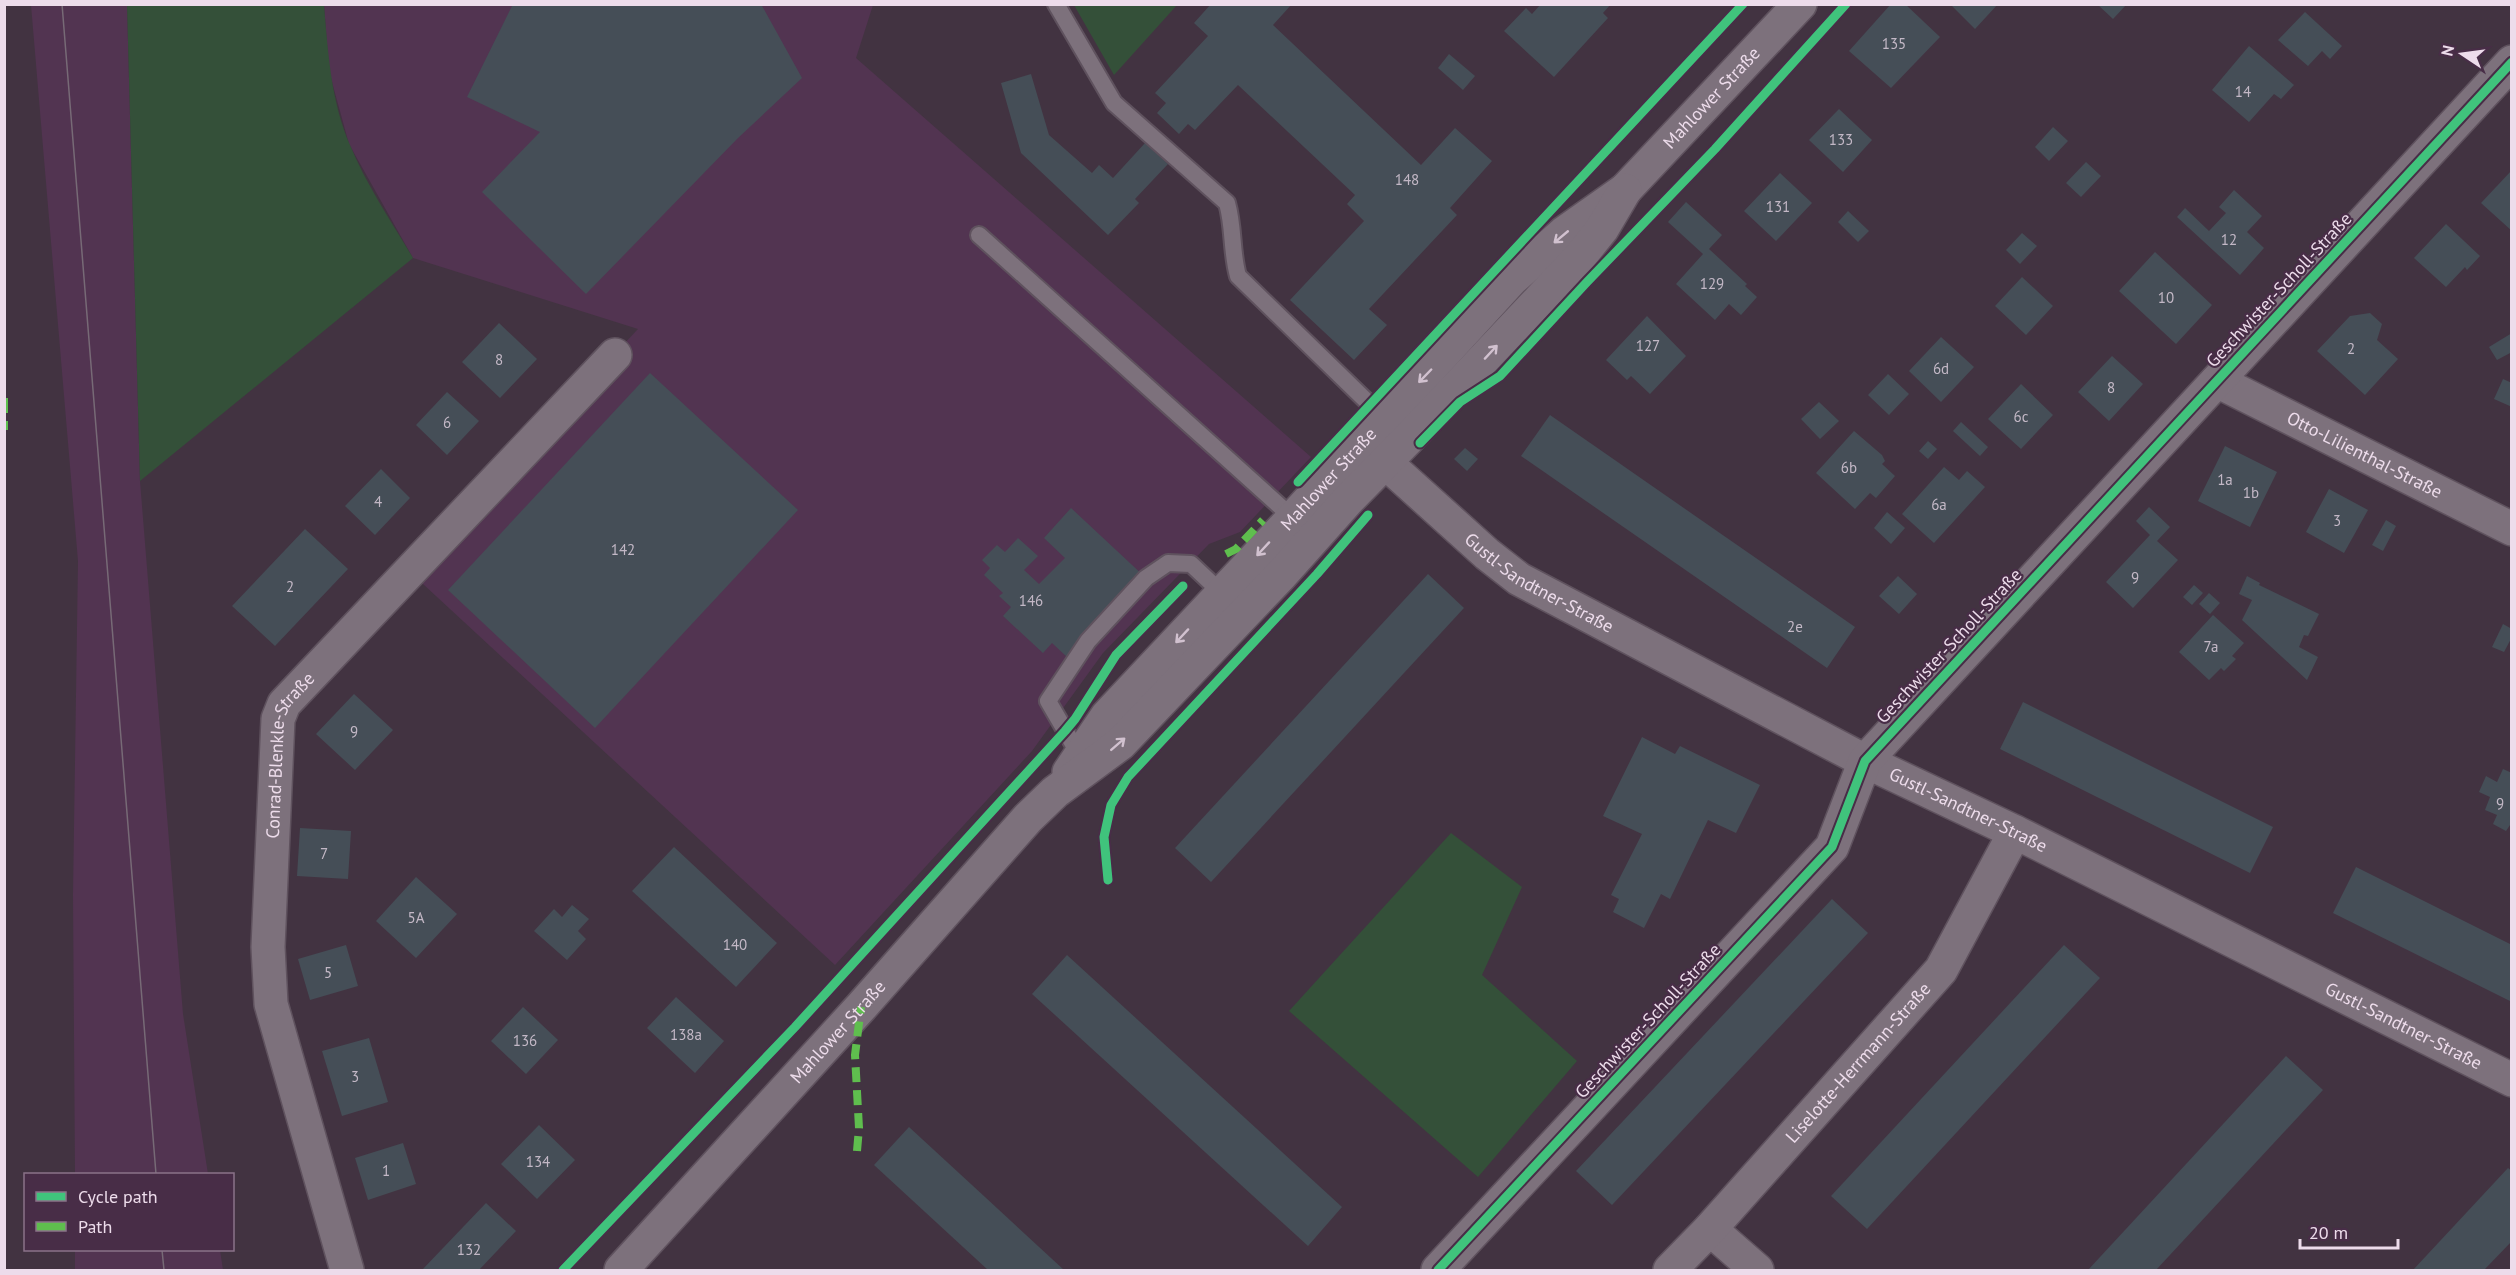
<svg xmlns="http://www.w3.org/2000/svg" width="2516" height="1275" viewBox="0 0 2516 1275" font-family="'PT Sans',sans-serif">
<rect width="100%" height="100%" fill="#423341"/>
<g fill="#523451">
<polygon points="31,5 127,5 140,481 183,1014 208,1174 75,1174 73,895 78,561"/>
<polygon points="324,5 873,5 856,58 1311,457 1240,532 1209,544 1103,653 1032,751 835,965 410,572 638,329 413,258 349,144 329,71"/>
<polygon points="75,1250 220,1250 223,1270 75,1270"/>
</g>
<g fill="#345039">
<path d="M127,5H324C328,52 331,101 350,145C366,184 391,221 413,258L140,481Z"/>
<polygon points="1074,5 1177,5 1114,75"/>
<polygon points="1451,833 1522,887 1482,975 1577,1061 1478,1177 1289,1011"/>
</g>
<g fill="#454e57">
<polygon points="513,4 761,4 802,78 738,138 586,294 482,192 540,132 467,97"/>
<polygon points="1211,4 1292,4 1273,25 1421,165 1455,128 1492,161 1450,208 1457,215 1369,309 1387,325 1354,360 1290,300 1364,221 1347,204 1355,195 1238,85 1195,130 1188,124 1179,134 1157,113 1166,103 1155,93 1208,36 1194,23"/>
<polygon points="1541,4 1611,4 1603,13 1608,18 1554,77 1504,31 1526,8 1532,14"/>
<polygon points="1891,4 1905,4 1940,37 1891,88 1849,51"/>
<polygon points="1950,4 1998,4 1975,29"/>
<polygon points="2097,4 2127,4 2113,19"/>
<polygon points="2305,12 2342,46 2330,59 2322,51 2308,66 2278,40"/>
<polygon points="2249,46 2294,85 2281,99 2274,94 2249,122 2212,90"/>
<polygon points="1449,54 1475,76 1463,90 1438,68"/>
<polygon points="1031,74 1049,135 1092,173 1099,165 1113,178 1145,143 1168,164 1135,199 1139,203 1108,235 1021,153 1001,83"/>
<polygon points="1839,109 1872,140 1843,172 1809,140"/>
<polygon points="2053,127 2068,141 2049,161 2035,147"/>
<polygon points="2086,162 2101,176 2081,197 2066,183"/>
<polygon points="2512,170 2512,231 2481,203"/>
<polygon points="1780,173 1812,203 1776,241 1744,211"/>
<polygon points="2234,190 2262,216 2247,232 2264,248 2240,275 2177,217 2185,208 2209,231 2226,213 2219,207"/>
<polygon points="1686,202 1722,235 1709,249 1747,284 1745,286 1757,297 1741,315 1729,304 1715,320 1676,284 1703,254 1668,222"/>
<polygon points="1848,211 1869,231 1858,242 1838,222"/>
<polygon points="2446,224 2480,256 2467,270 2465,267 2446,287 2414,258"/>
<polygon points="2022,233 2037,246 2020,264 2006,250"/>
<polygon points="2155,252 2212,305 2176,344 2119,291"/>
<polygon points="2022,277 2053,306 2026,335 1995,306"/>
<polygon points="2370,313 2382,324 2377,340 2398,359 2365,395 2317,351 2350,316"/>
<polygon points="1647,316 1686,356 1650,394 1631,376 1627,380 1606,360"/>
<polygon points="499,323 537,359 500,398 462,362"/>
<polygon points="2512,333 2512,352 2497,360 2489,347"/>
<polygon points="1941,337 1974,367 1941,402 1909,371"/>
<polygon points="2112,356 2143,384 2109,421 2078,392"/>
<polygon points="650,373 798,510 595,728 448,590"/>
<polygon points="1888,374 1909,394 1889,415 1868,395"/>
<polygon points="2503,379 2512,383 2512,407 2494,399"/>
<polygon points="2021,384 2053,415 2021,449 1988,419"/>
<polygon points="447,392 479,421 447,455 416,425"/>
<polygon points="1819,402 1839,421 1820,439 1801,419"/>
<polygon points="1550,415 1855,627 1827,668 1521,456"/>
<polygon points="1961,422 1988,447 1980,456 1953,431"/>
<polygon points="1854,431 1882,455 1885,461 1882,464 1895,476 1876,498 1870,493 1855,509 1816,473"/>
<polygon points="1928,441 1937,449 1928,459 1919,451"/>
<polygon points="2225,446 2277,472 2250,527 2198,501"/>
<polygon points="1465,448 1478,459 1467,471 1454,459"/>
<polygon points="1944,467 1959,480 1967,471 1985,487 1934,543 1902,514"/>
<polygon points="381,469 410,498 375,535 345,506"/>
<polygon points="2329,489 2368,510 2344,553 2306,532"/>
<polygon points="2149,507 2170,527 2157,541 2178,560 2133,608 2106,582 2150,535 2136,521"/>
<polygon points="1071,508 1146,578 1067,657 1052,643 1043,653 1003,616 1011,607 999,596 1003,593 984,575 990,568 982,560 997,545 1005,552 1018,538 1038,556 1024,570 1039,584 1065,558 1044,538"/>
<polygon points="1887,512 1905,528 1891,544 1874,528"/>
<polygon points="2386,520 2396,526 2383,551 2372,545"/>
<polygon points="305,529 348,569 275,646 232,606"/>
<polygon points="1428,574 1464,608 1211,882 1175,848"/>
<polygon points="1898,576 1917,594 1899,614 1879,596"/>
<polygon points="2247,576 2260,583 2259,585 2319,614 2308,636 2304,635 2299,647 2318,657 2307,680 2242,620 2252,600 2239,594"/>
<polygon points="2194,585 2203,593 2192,605 2183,597"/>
<polygon points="2209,593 2220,603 2210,614 2199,604"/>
<polygon points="2213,615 2244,643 2232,656 2236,659 2224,671 2221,668 2209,680 2179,652"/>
<polygon points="2503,624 2512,629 2512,637 2504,652 2492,647"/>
<polygon points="354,694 393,730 355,770 316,734"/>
<polygon points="2023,702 2273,827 2250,873 2000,749"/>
<polygon points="1642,737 1675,754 1680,746 1760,785 1736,833 1708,820 1670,899 1661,894 1644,928 1613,912 1619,899 1611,895 1642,834 1603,816"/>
<polygon points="2503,769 2512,773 2512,822 2506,831 2493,824 2497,815 2485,810 2490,797 2479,792 2486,776 2497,782"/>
<polygon points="300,828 351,831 348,879 297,876"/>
<polygon points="674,847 777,943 736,987 632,891"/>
<polygon points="2356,867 2512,945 2512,1002 2333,913"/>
<polygon points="416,877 457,914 416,958 376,921"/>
<polygon points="1832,899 1868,933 1612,1205 1576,1171"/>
<polygon points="572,905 589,919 578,931 586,939 567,960 534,931 554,909 562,917"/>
<polygon points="346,945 358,986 310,1000 298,959"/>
<polygon points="2064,945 2100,978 1867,1229 1831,1196"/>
<polygon points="1067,955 1342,1207 1308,1246 1032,994"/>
<polygon points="676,997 724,1041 695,1073 647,1028"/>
<polygon points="523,1007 558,1040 526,1074 491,1041"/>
<polygon points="369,1038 388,1102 342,1116 322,1051"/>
<polygon points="2286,1056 2323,1090 2156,1270 2088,1270"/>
<polygon points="539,1125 575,1160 537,1199 501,1164"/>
<polygon points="909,1127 985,1197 1064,1270 988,1270 874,1165"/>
<polygon points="403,1143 416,1184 368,1200 355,1158"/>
<polygon points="2508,1168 2512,1171 2512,1241 2484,1270 2413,1270"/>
<polygon points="486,1203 516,1231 479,1270 422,1270"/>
</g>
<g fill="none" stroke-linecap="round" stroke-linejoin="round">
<defs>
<g id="lane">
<path d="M1056,4L1114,103L1227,203C1234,227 1231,251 1238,276L1387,421"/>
<polyline points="979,235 1293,518"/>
<polyline points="1080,756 1048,701 1088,641 1146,578 1168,563 1191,564 1226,597"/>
</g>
<g id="street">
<path id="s1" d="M2217,381L2512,529"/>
<path id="s2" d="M1365,444L1487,554L1519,579L1865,761L2015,832L2512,1080"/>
<polyline points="1710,1229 1757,1270"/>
<path id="s3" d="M347,1270L271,1004L268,947L278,719L284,704L615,355"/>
<polyline points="1438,1270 1832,847 1865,761 2512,62"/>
<path id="s4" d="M1670,1270L1710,1229L1941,970L2015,832"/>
</g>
<g id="secondary">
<path id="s5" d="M1069,772L1107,716L1293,518L1511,280L1564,233L1625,190L1800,4"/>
<path id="s6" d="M621,1270L861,1007L1028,818L1055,792L1120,744L1282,574L1348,500L1407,440L1578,259L1602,229L1625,190"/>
</g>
</defs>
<use href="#lane" stroke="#5f525e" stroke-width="20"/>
<use href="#street" stroke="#5f525e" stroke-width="36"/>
<use href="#secondary" stroke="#5f525e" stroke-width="36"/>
<use href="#lane" stroke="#7d717c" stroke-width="16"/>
<use href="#street" stroke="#7d717c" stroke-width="33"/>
<use href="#secondary" stroke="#7d717c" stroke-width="33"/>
<g stroke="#776a76" stroke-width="1.5">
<polyline points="62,4 156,1174"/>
<polyline points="162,1250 164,1270"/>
</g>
<g stroke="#5fbe4e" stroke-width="8" stroke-dasharray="15 8" stroke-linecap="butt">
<polyline points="4,398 4,430"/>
<polyline points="1226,554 1236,549 1263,520"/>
<polyline points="857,1151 859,1128 855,1055 861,1007"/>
</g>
<defs>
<g id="cycleway">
<polyline points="1420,443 1460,402 1500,376 1587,282 1715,149 1846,4"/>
<polyline points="1298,482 1743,4"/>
<polyline points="1108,880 1104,837 1111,805 1128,777 1317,574 1368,515"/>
<polyline points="563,1270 795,1027 1065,731 1075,719 1116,655 1183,586"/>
<polyline points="1438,1270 1832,847 1865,761 2512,62"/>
</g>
</defs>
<use href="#cycleway" stroke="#482d47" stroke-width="13"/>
<use href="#cycleway" stroke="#40c37c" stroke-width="9"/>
</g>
<defs><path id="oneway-shaft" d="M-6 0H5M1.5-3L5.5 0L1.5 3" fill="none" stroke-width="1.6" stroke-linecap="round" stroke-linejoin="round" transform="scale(1.5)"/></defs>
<g stroke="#d1c1cf">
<use href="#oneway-shaft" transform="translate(1561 237) rotate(140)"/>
<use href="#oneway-shaft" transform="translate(1491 352) rotate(-47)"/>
<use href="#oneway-shaft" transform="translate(1425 376) rotate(134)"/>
<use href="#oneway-shaft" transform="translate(1263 549) rotate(133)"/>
<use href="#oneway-shaft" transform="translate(1182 636) rotate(133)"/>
<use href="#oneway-shaft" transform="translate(1118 744) rotate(-41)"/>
</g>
<g text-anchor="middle" stroke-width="4.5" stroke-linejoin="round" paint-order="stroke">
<g font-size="15" fill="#c3b8c6">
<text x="1894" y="49">135</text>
<text x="2243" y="97">14</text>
<text x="1841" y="145">133</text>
<text x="1407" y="185">148</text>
<text x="1778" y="212">131</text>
<text x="2229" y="245">12</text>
<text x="1712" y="289">129</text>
<text x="2166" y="303">10</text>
<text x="1648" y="351">127</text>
<text x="2351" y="354">2</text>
<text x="499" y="365">8</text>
<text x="1941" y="374">6d</text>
<text x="2111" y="393">8</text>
<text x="2021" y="422">6c</text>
<text x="447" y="428">6</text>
<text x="1849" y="473">6b</text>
<text x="2225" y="485">1a</text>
<text x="2251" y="498">1b</text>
<text x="378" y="507">4</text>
<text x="1939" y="510">6a</text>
<text x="2337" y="526">3</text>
<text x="623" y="555">142</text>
<text x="2135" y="583">9</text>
<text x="290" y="592">2</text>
<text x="1031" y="606">146</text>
<text x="1795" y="632">2e</text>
<text x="2211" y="652">7a</text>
<text x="354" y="737">9</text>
<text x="2500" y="809">9</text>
<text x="324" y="859">7</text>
<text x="416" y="923">5A</text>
<text x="735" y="950">140</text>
<text x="328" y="978">5</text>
<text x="686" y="1040">138a</text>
<text x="525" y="1046">136</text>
<text x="355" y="1082">3</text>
<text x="538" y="1167">134</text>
<text x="386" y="1176">1</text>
<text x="469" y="1255">132</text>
</g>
<g font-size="18" fill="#eddceb" stroke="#482d47">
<text dy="6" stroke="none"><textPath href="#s5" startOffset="934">Mahlower Straße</textPath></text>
<text transform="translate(2279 290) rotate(-47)" y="6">Geschwister-Scholl-Straße</text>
<text dy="6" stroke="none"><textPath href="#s1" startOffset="165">Otto-Lilienthal-Straße</textPath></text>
<text dy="6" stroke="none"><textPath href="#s5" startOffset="392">Mahlower Straße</textPath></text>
<text dy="6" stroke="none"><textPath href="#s2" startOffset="224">Gustl-Sandtner-Straße</textPath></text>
<text transform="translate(1949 646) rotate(-47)" y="6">Geschwister-Scholl-Straße</text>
<text dy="6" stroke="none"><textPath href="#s3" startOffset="530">Conrad-Blenkle-Straße</textPath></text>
<text dy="6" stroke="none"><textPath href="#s2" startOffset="710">Gustl-Sandtner-Straße</textPath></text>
<text transform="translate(1648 1021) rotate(-47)" y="6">Geschwister-Scholl-Straße</text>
<text dy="6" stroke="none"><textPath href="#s2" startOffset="1196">Gustl-Sandtner-Straße</textPath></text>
<text dy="6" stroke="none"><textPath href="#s6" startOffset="322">Mahlower Straße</textPath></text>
<text dy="6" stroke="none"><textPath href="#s4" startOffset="280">Liselotte-Herrmann-Straße</textPath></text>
</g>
</g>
<rect width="2516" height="1275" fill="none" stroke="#eddceb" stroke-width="12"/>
<rect x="24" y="1173" width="210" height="78" fill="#482d47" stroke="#8a7389" stroke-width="1.5"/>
<rect x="36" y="1192" width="30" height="9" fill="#40c37c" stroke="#8a7389" stroke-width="1.5"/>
<text x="78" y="1203" font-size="18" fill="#eddceb">Cycle path</text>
<rect x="36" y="1222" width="30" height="9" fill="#5fbe4e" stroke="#8a7389" stroke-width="1.5"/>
<text x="78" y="1233" font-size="18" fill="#eddceb">Path</text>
<g transform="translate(2462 54) rotate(283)" stroke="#482d47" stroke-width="4.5" paint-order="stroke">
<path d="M0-4.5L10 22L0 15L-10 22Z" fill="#eddceb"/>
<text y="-9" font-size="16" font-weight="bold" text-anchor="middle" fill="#eddceb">N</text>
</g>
<path d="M2300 1239v9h98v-9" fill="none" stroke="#eddceb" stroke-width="3"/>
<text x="2309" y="1239" font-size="18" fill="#eddceb" stroke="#482d47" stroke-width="4.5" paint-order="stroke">20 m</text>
</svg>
